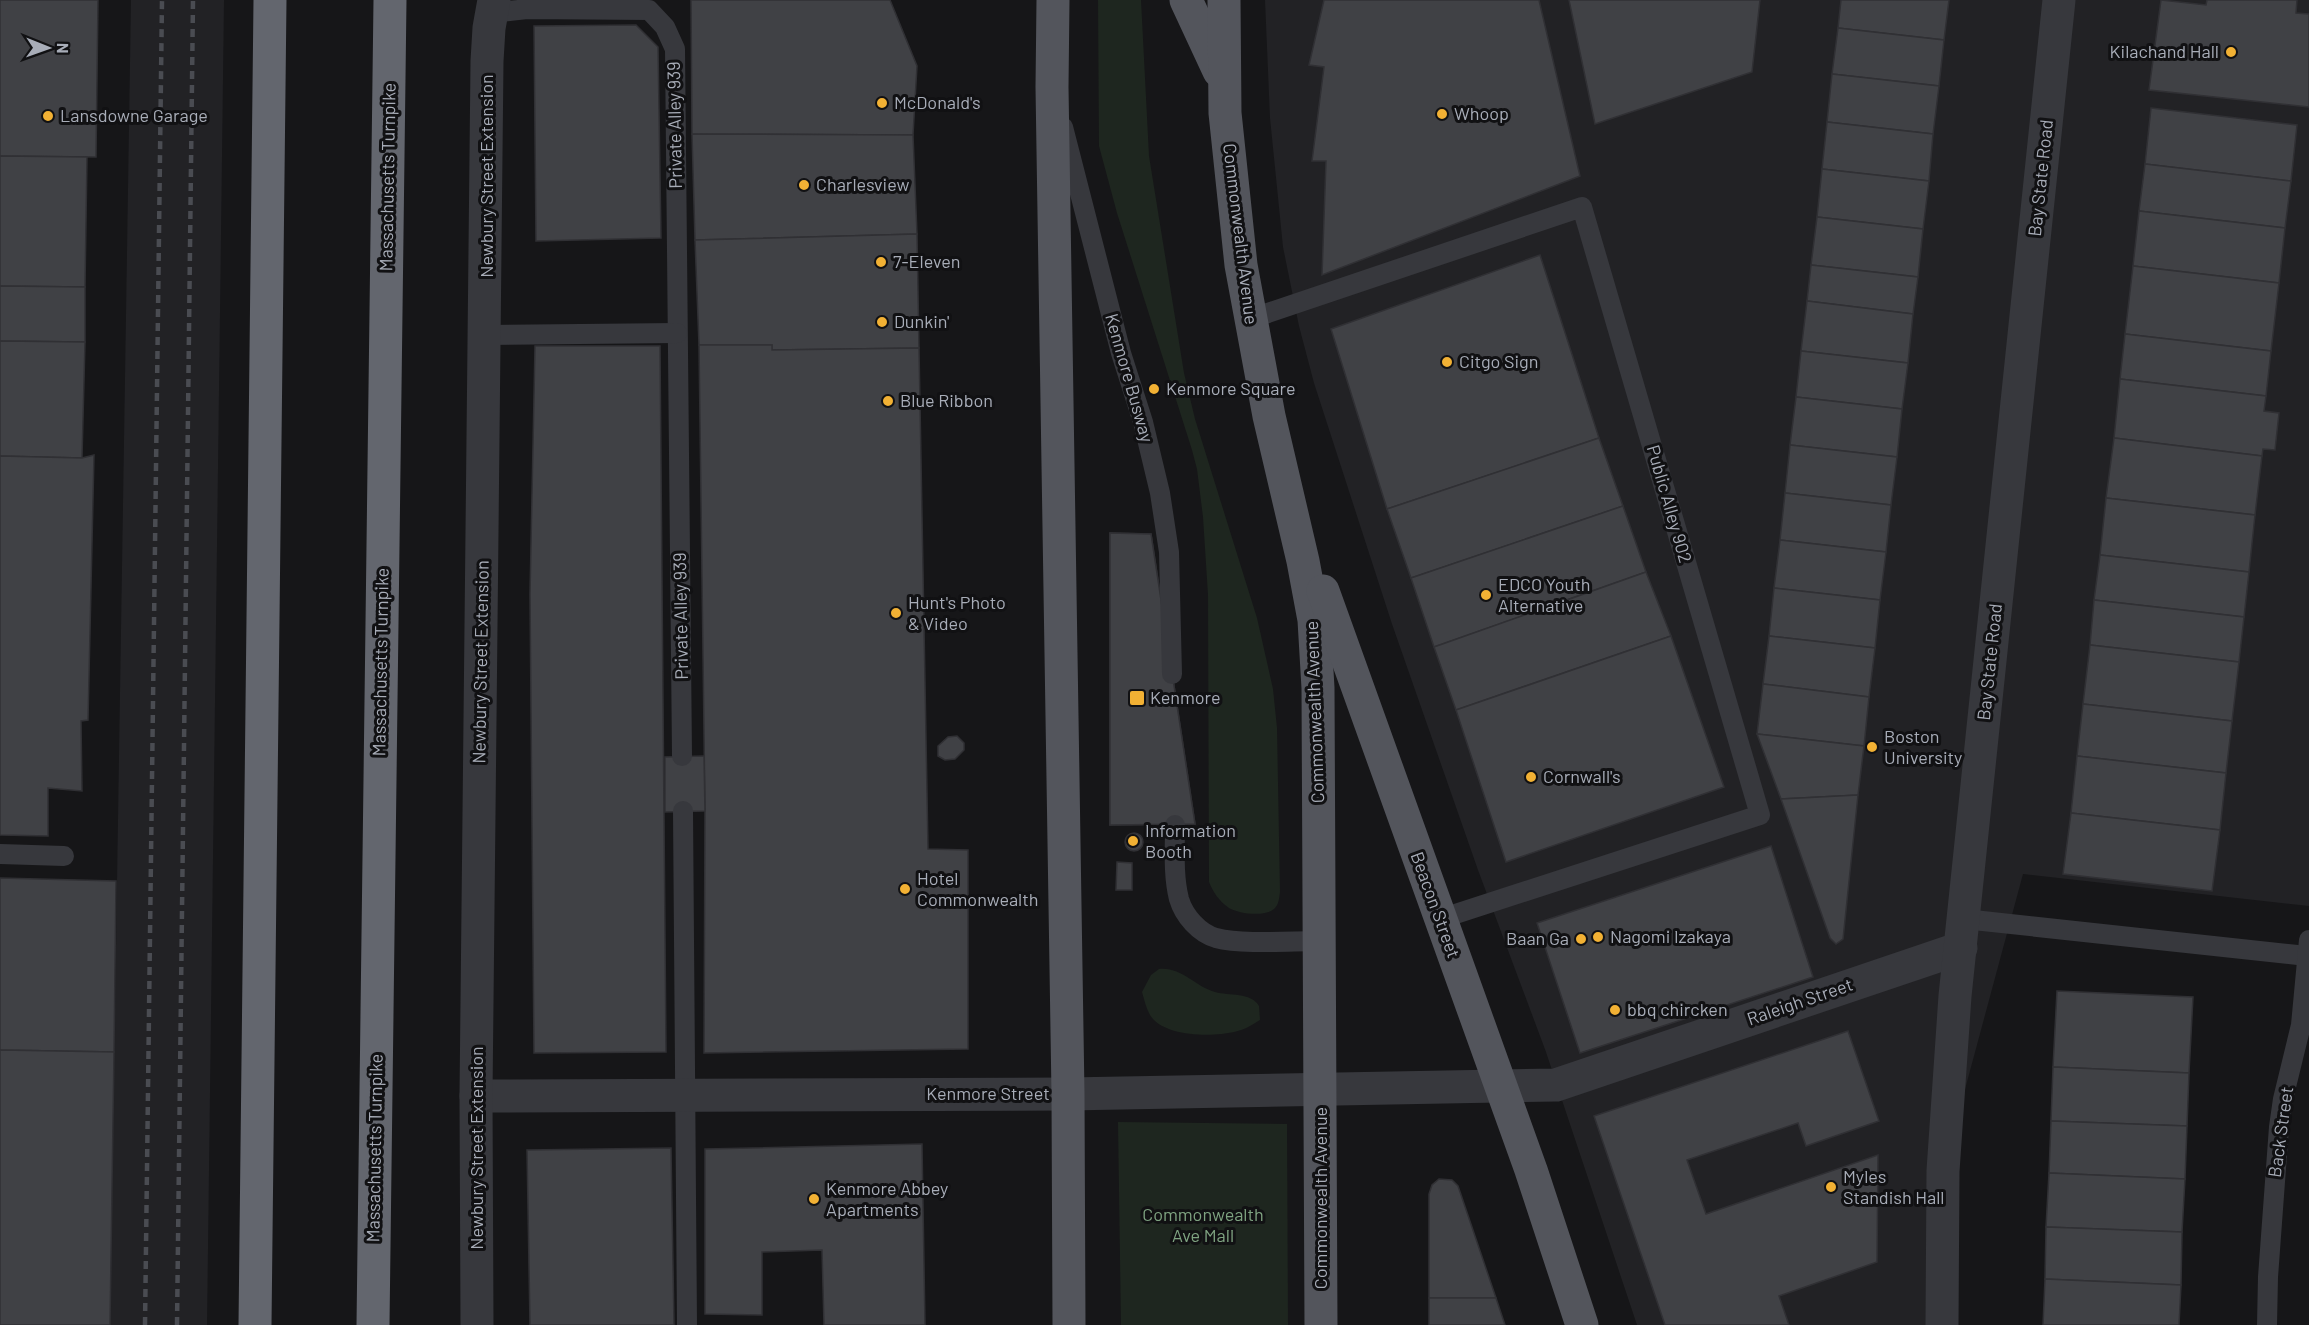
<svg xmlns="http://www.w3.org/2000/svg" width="2309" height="1325" viewBox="0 0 2309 1325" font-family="Barlow,sans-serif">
<rect width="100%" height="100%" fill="#161618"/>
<g fill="#222225">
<polygon points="131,0 224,0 207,1325 110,1325"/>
<polygon points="1265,0 2309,0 2309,906 2023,874 1943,1171 1933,1325 1637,1325 1546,1052 1478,870 1392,624 1314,383 1299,326 1283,247 1270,118"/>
</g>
<g fill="#1e261f">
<path d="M1098,0H1141L1149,156L1184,373L1195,419L1257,618L1273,689L1277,728L1280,892C1279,898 1279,905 1274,909C1265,917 1239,914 1229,908C1219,901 1213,892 1209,882L1208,595L1203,517L1197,469L1192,450L1117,213L1099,146Z"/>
<path d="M1159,969C1182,967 1194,986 1215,992C1229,996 1251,992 1259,1006L1260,1020C1252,1025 1244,1030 1234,1032C1212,1037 1163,1037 1150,1015C1146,1008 1144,999 1142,992L1151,975Z"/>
<polygon points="1118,1122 1287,1124 1288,1325 1121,1325"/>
</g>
<g fill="#404145" stroke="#303034" stroke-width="1.5">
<polygon points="0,0 98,0 96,157 0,156"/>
<polygon points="691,0 890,0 917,66 913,135 692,134"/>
<polygon points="1324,0 1539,0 1580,176 1322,275 1326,161 1312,161 1324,67 1309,65"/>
<polygon points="1569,0 1760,0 1752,72 1595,124"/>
<polygon points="1841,0 1949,0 1944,40 1838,28"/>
<polygon points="2161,0 2206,5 2207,0 2297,0 2296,13 2309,14 2309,107 2149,90"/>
<polygon points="636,25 658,47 661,238 536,241 534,26"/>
<polygon points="1838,28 1944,40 1939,86 1832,74"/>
<polygon points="1832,74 1939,86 1933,134 1827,122"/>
<polygon points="2151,108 2297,125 2291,181 2145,164"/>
<polygon points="1827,122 1933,134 1929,181 1822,169"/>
<polygon points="692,134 913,135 917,234 695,240"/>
<polygon points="0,156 87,157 85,287 0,286"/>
<polygon points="2145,164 2291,181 2285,228 2139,211"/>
<polygon points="1822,169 1929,181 1923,229 1817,217"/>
<polygon points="2139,211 2285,228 2279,283 2133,266"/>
<polygon points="1817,217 1923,229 1918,277 1811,265"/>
<polygon points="917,234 919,348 772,350 772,345 699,345 695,240"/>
<polygon points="1540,255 1599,438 1387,509 1331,329"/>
<polygon points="1811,265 1918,277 1913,314 1807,301"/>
<polygon points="2133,266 2279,283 2271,351 2125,334"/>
<polygon points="0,286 85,287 85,342 0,341"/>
<polygon points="1807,301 1913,314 1908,363 1801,351"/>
<polygon points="2125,334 2271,351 2266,396 2120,379"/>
<polygon points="0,341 85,342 82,458 0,456"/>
<polygon points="699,345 772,345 772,350 919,348 928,849 968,850 968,1049 704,1053 705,811"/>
<polygon points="535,346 660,346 666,1052 534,1053 530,594"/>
<polygon points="1801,351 1908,363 1902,409 1796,397"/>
<polygon points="2120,379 2266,396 2264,411 2279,413 2275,450 2263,449 2262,456 2114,438"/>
<polygon points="1796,397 1902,409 1897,457 1790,445"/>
<polygon points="1599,438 1623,506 1411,578 1387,509"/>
<polygon points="2114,438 2262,456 2255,515 2106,498"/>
<polygon points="1790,445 1897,457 1891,505 1785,493"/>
<polygon points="94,455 88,720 81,721 82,791 48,788 48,836 0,835 0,456 82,458"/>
<polygon points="1785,493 1891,505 1886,552 1780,540"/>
<polygon points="2106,498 2255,515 2249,572 2100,555"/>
<polygon points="1623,506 1646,572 1434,647 1411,578"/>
<polygon points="1110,533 1151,534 1195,824 1110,825"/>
<polygon points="1110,533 1151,534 1195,824 1110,825"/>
<polygon points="1780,540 1886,552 1880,600 1774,588"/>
<polygon points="2100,555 2249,572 2244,617 2094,600"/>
<polygon points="1646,572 1671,636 1456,710 1434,647"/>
<polygon points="1774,588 1880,600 1875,648 1769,636"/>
<polygon points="2094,600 2244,617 2239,662 2090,645"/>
<polygon points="1671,636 1724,787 1506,862 1456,710"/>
<polygon points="1769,636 1875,648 1869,697 1763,684"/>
<polygon points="2090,645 2239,662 2232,721 2083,704"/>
<polygon points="1763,684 1869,697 1864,746 1757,734"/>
<polygon points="2083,704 2232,721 2226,773 2077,756"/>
<polygon points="1757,734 1864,746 1858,795 1781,799"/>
<polygon points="957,736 964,743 964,750 955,759 945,760 938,756 938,746 948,737"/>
<polygon points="704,756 705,811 665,812 665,757"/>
<polygon points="2077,756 2226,773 2220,830 2071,813"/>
<polygon points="1858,795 1843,939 1836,944 1830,938 1781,799"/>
<polygon points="2071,813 2220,830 2212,891 2063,874"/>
<circle cx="1134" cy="842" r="9"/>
<polygon points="1771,846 1813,977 1580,1053 1537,923"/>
<polygon points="1117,862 1132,863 1132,890 1116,890"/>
<polygon points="0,878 116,881 114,1052 0,1050"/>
<polygon points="2057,991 2193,997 2189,1073 2053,1067"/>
<polygon points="1848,1031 1879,1121 1806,1146 1798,1123 1687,1160 1706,1214 1878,1155 1877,1262 1779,1296 1789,1325 1665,1325 1594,1116"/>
<polygon points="0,1050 114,1052 110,1325 0,1325"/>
<polygon points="2053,1067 2189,1073 2187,1126 2051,1121"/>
<polygon points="2051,1121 2187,1126 2185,1179 2049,1173"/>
<polygon points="922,1144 925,1325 824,1325 822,1250 762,1252 762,1315 705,1314 705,1149"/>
<polygon points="671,1148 674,1325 530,1325 527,1150"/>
<polygon points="2049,1173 2185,1179 2182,1232 2046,1227"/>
<polygon points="1439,1179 1452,1180 1458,1186 1496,1298 1429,1298 1429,1194 1432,1185"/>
<polygon points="2046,1227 2182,1232 2181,1285 2045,1279"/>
<polygon points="2045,1279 2181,1285 2179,1325 2043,1325"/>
<polygon points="1429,1298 1496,1298 1505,1325 1429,1325"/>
</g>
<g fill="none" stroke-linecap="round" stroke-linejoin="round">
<g stroke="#37383d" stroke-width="20">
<polyline points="492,13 527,9 649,10 665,27 675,49 682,756"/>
<polyline points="1063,127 1121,353 1143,422 1160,493 1169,552 1172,674"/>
<polyline points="1250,319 1582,207 1760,815 1440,919"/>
<polyline points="486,335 677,333"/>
<polyline points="683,811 687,1325"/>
<path d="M1175,825C1175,849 1173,875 1179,899C1184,916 1199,933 1216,938C1243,945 1290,941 1319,941"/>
<polyline points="0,854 64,856"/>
<polyline points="1964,919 2307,956"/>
<polyline points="2267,1325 2268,1277 2279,1127 2283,1099 2301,1025 2309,940"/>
</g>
<g stroke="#37383d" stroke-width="33">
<polyline points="476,1096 1068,1094 1556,1085 1961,948"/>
<polyline points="477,1325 476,1096 487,61 489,28 494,0"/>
</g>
<polyline stroke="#37383d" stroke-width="33" points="1942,1325 1943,1171 1955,996 2059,0"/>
<g stroke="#53555c" stroke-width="33">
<polyline points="1053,0 1052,87 1068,1094 1069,1325"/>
<polyline points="1186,0 1219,71"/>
<polyline points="1224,0 1225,113 1241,265 1269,416 1303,561 1314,620 1318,688 1321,1325"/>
<polyline points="1323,591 1531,1170 1582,1325"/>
</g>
<g stroke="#63666e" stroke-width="33">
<polyline points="255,1325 270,0"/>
<polyline points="373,1325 390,0"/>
</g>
<g stroke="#4a4c52" stroke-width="4.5" stroke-dasharray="8 6" stroke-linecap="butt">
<polyline points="145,1325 162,0"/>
<polyline points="177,1325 193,0"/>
</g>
</g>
<g fill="#f2b134" stroke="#111113" stroke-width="2">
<circle cx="2231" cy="52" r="6"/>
<circle cx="882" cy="103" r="6"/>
<circle cx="1442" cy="114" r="6"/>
<circle cx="48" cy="116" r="6"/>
<circle cx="804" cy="185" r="6"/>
<circle cx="881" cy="262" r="6"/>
<circle cx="882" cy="322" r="6"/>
<circle cx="1447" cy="362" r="6"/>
<circle cx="1154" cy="389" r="6"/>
<circle cx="888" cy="401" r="6"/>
<circle cx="1486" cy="595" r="6"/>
<circle cx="896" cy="613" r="6"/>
<rect x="1129" y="690" width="16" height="16" rx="3"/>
<circle cx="1872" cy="747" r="6"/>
<circle cx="1531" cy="777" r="6"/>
<circle cx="1133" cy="841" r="6"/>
<circle cx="905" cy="889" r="6"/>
<circle cx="1598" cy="937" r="6"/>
<circle cx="1581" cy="939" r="6"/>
<circle cx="1615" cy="1010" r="6"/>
<circle cx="1831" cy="1187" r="6"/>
<circle cx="814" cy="1199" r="6"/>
</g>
<g text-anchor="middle" stroke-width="6" stroke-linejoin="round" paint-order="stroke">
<g font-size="18" fill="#a8adb8" stroke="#111113" text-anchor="start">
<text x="2219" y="58" text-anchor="end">Kilachand Hall</text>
<text x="894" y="109">McDonald's</text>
<text x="1454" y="120">Whoop</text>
<text x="60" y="122">Lansdowne Garage</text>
<text x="816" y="191">Charlesview</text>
<text x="893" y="268">7-Eleven</text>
<text x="894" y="328">Dunkin'</text>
<text x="1459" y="368">Citgo Sign</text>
<text x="1166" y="395">Kenmore Square</text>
<text x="900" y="407">Blue Ribbon</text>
<text x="1498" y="591">EDCO Youth<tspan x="1498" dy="21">Alternative</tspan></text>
<text x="908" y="609">Hunt's Photo<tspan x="908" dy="21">&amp; Video</tspan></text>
<text x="1150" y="704">Kenmore</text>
<text x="1884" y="743">Boston<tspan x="1884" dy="21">University</tspan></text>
<text x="1543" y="783">Cornwall's</text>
<text x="1145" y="837">Information<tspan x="1145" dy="21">Booth</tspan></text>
<text x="917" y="885">Hotel<tspan x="917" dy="21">Commonwealth</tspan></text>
<text x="1610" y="943">Nagomi Izakaya</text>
<text x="1569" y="945" text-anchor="end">Baan Ga</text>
<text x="1627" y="1016">bbq chircken</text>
<text x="1843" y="1183">Myles<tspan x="1843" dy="21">Standish Hall</tspan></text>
<text x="826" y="1195">Kenmore Abbey<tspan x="826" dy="21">Apartments</tspan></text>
</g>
<g font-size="18" fill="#a8adb8" stroke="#111113">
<text transform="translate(675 125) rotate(-91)" y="6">Private Alley 939</text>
<text transform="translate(487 176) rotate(-90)" y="6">Newbury Street Extension</text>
<text transform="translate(388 177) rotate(-89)" y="6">Massachusetts Turnpike</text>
<text transform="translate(2041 178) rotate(-84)" y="6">Bay State Road</text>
<text transform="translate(1240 234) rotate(83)" y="6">Commonwealth Avenue</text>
<text transform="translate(1129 378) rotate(74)" y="6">Kenmore Busway</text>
<text transform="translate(1669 504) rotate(74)" y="6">Public Alley 902</text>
<text transform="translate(681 616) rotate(-91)" y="6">Private Alley 939</text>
<text transform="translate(381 662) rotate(-89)" y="6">Massachusetts Turnpike</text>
<text transform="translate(481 662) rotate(-89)" y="6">Newbury Street Extension</text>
<text transform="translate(1990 662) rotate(-84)" y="6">Bay State Road</text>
<text transform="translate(1315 712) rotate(-92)" y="6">Commonwealth Avenue</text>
<text transform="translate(1435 905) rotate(70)" y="6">Beacon Street</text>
<text transform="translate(1800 1002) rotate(-19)" y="6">Raleigh Street</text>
<text x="988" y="1100">Kenmore Street</text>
<text transform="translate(2281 1132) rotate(-82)" y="6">Back Street</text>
<text transform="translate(375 1148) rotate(-89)" y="6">Massachusetts Turnpike</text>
<text transform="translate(477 1148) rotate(-90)" y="6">Newbury Street Extension</text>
<text transform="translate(1321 1198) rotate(-90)" y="6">Commonwealth Avenue</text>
</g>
<g font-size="18" fill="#7fa381" stroke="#111113">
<text x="1203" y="1221">Commonwealth<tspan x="1203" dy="21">Ave Mall</tspan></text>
</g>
</g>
<g transform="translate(48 48) rotate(91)" stroke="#111113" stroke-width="4.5" paint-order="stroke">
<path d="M0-4.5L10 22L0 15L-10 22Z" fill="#a8adb8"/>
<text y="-9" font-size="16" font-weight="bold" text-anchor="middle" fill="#a8adb8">N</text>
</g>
</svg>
